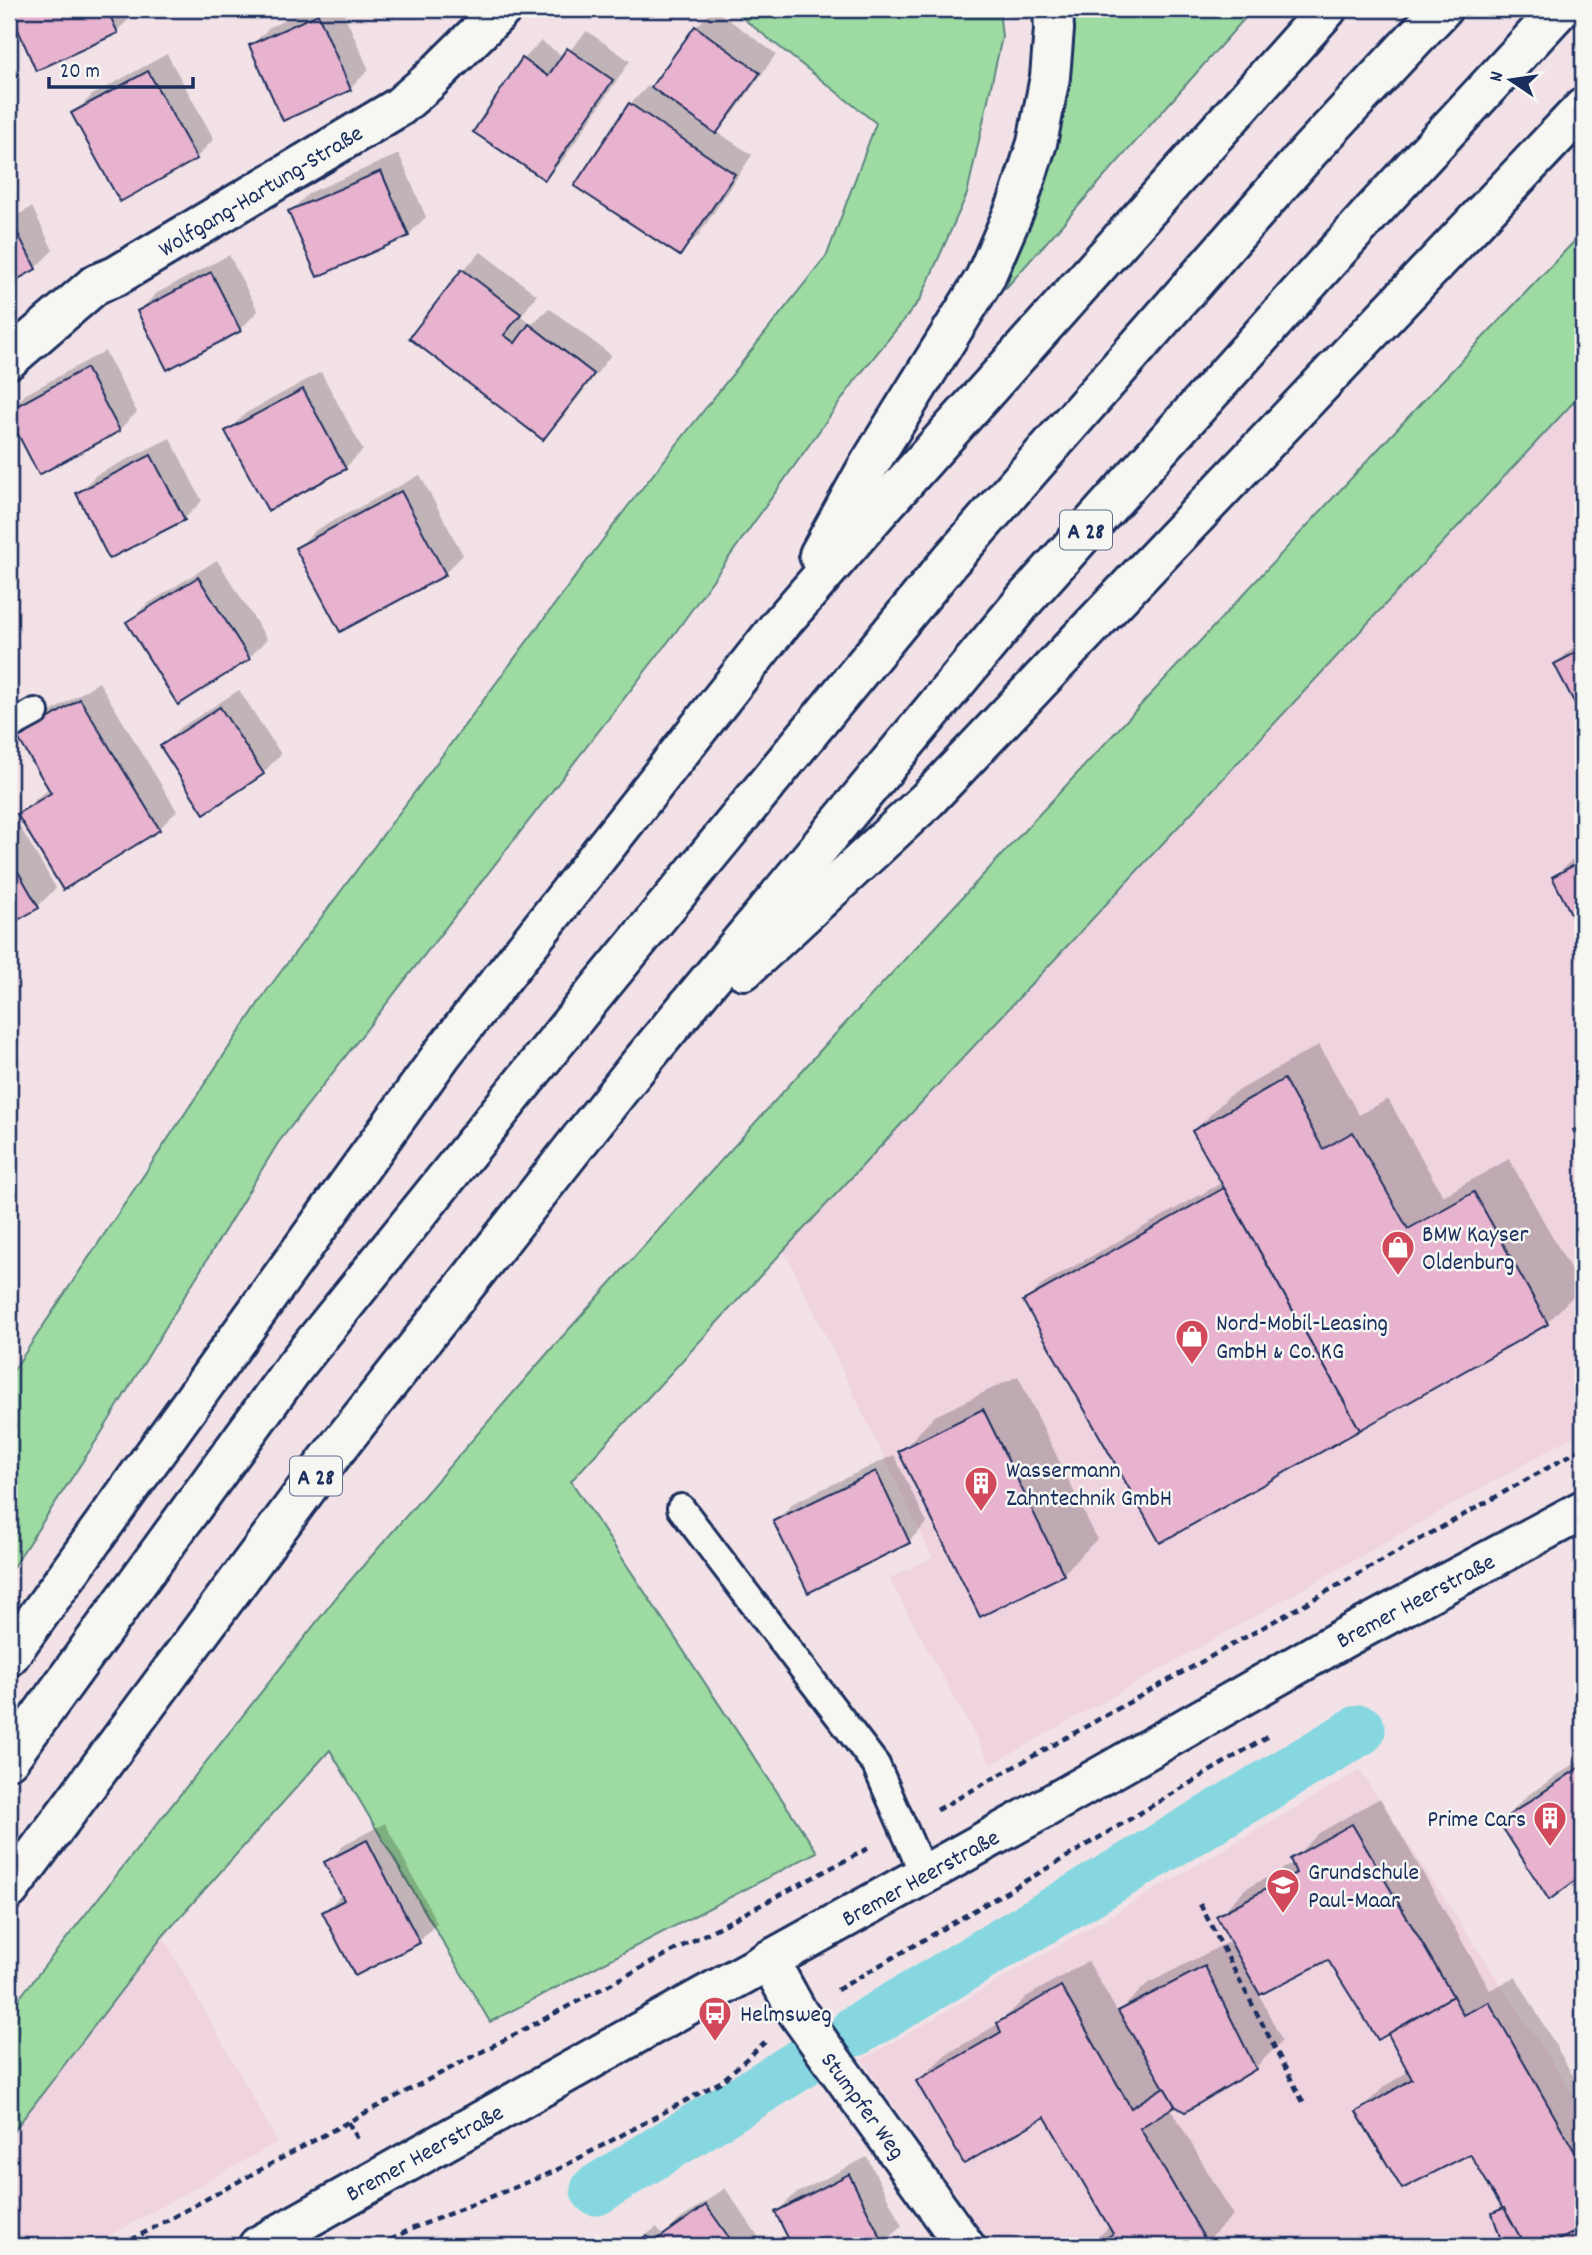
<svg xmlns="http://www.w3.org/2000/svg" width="1592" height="2255" viewBox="0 0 1592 2255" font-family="Dekko,sans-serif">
<rect width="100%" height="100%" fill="#f2e2e7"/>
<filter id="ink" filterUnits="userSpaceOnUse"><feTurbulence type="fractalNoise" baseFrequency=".0143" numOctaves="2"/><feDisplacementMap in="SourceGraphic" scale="14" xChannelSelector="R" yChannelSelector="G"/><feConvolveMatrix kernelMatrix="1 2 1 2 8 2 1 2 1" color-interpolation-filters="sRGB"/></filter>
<g filter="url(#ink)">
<g fill="#efd4e0">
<polygon points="1583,394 1583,1431 991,1765 889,1579 932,1557 784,1250"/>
<polygon points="1360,1770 1583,2109 1583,2246 992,2246 862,2060"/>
<polygon points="163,1936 278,2142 91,2246 9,2246 9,2137"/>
</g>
<g fill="#9edba2" stroke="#5c8580" stroke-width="2">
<polygon points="731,9 999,9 1002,37 967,194 920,300 857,378 675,633 278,1143 100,1435 9,1573 9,1377 268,989 628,506 827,255 876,123"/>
<polygon points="1060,9 1253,9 1005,289 1052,163"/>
<polygon points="1583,232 1583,392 784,1250 571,1481 817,1852 490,2022 330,1750 163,1936 9,2137 9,2011 342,1590 553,1347 828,1042 1422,402"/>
</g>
<g fill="#0003" fill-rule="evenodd">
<polygon points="9,9 133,9 135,13 117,31 37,69"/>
<polygon points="310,9 342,9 369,70 350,88 284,118 252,45 270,27"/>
<polygon points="714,9 776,54 734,113 716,131 752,155 698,236 680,254 630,104 648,86 652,89 696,27"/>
<polygon points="587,31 630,61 563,160 545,178 523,60 541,41 564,57"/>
<polygon points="167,54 214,139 196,158 74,114 92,95"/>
<polygon points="9,150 13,159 9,163"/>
<polygon points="399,154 426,217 408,235 291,211 309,193"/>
<polygon points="9,199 17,215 32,207 53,250 35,268 9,282"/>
<polygon points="481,252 537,295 521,316 532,324 549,308 611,355 561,420 543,438 463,270"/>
<polygon points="229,255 258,311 240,330 139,311 157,293"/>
<polygon points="105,351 137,412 119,430 40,473 9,411 26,394"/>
<polygon points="321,372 363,450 345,468 228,431 246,413"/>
<polygon points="170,438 202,501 184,519 78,494 96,475"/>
<polygon points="420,475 463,555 445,573 298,548 316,530"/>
<polygon points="217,560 267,639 249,658 128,623 146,605"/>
<polygon points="1583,638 1583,715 1556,664"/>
<polygon points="99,682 177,811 159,829 19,815 38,797 50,789 20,738 38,720"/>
<polygon points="239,690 281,754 263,773 204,812 162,746 180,728"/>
<polygon points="9,808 56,888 38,906 9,923"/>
<polygon points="1583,849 1583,933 1554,877"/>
<polygon points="1319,1045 1359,1115 1388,1099 1443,1196 1509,1159 1581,1288 1547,1323 1160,1541 1026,1301 1044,1283 1223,1182 1194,1131 1229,1096"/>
<polygon points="1018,1376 1097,1539 1063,1574 901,1451 935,1416"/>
<polygon points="894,1455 927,1523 909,1541 775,1522 793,1503"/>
<polygon points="1583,1758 1583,1873 1550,1898 1501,1822 1528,1795"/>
<path d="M1380,1798L1490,1990L1516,1977L1583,2093V2246H1505L1494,2214L1504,2204L1471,2151L1358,2112L1385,2086L1409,2071L1389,2032L1329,1957L1259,1994L1282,2041L1255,2068L1170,2107L1233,2215L1206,2242L1198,2246H1121L1120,2244L1115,2246H1088L1110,2226L1046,2115L918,2081L945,2055L1000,2023L1026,1997L1088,1961L1118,2013L1147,1984L1232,1940L1219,1916L1245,1889L1294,1863L1292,1860L1319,1833ZM1150,2061L1162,2080L1159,2082L1147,2062Z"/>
<polygon points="385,1823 437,1923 419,1942 324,1912 343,1893 327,1862 345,1844"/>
<polygon points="867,2157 902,2226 880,2246 794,2246 777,2212 795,2194"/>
<polygon points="725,2188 765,2246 631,2246 657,2227 663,2236 678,2221"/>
</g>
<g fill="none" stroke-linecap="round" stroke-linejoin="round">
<g stroke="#86d7e0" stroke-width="51">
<polyline points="855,2031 1360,1730"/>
<polyline points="596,2190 799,2065"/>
</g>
</g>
<g fill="#e7b3ce" stroke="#1b2f5e" stroke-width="2">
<polygon points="9,9 107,9 118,33 36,71"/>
<polygon points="318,14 351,90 283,121 249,45"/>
<polygon points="695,26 760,73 716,134 651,87"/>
<polygon points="567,48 613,80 545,180 473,132 522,58 548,76"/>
<polygon points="148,71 197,159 120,202 71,113"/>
<polygon points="629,103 735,174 680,256 574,186"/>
<polygon points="381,171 409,236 317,277 288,211"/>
<polygon points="13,224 36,269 9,284 9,227"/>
<polygon points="462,269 521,314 504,335 515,343 529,324 594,374 543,440 409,338"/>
<polygon points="211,272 241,331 167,370 137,311"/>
<polygon points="86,368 120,431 39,475 9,417 9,410"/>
<polygon points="303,389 346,469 268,511 225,431"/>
<polygon points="151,455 185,520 109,559 76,493"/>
<polygon points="401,491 446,575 340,632 295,548"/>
<polygon points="198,577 250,659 178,705 126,622"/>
<polygon points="1583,649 1583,719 1554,664"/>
<polygon points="80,699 160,830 63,890 17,814 51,793 18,738"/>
<polygon points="220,707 264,774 204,814 160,746"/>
<polygon points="1583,806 1583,828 1574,810"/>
<polygon points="9,856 39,908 9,925"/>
<polygon points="1583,860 1583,937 1552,877"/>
<polygon points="1284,1079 1323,1149 1353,1132 1408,1229 1474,1192 1548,1324 1360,1430 1192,1131"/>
<polygon points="1583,1124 1583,1147 1573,1130"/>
<polygon points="1224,1188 1360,1430 1160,1543 1023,1301"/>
<polygon points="983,1409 1064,1575 980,1617 898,1451"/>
<polygon points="876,1471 910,1543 808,1593 773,1521"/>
<polygon points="1583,1765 1583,1875 1549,1900 1499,1822"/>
<polygon points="1352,1824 1453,1996 1378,2040 1328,1960 1260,1995 1216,1916 1296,1873 1290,1859"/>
<polygon points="367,1840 420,1943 355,1976 322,1912 344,1900 324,1862"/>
<polygon points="1205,1966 1256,2069 1185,2112 1175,2106 1118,2011"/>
<polygon points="1061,1986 1131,2108 1164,2087 1175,2106 1140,2128 1207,2243 1202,2246 1092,2246 1113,2234 1045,2117 964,2164 916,2081 1001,2032 997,2023"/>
<polygon points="1453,1996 1463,2015 1489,2002 1583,2166 1583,2228 1548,2246 1525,2246 1470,2154 1402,2189 1356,2112 1412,2079 1388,2034"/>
<polygon points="849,2174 885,2246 792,2246 775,2212"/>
<polygon points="706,2205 735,2246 663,2246 658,2239"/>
<polygon points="1504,2208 1525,2246 1503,2246 1492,2213"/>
<polygon points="1583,2228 1583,2246 1548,2246"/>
<polygon points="647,2235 656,2246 631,2246"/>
</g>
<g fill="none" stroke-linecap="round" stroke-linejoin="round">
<defs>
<g id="lane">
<polyline points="9,726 35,712"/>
<polyline points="681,1508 876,1765 924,1875"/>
</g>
<g id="street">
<polyline points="9,359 96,284 116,276 399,107 427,83 502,9"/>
<polyline points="769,1960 798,2013 965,2246"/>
</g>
<polyline id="secondary" points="258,2246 670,2015 1043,1809 1344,1638 1583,1510"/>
<g id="highway">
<polyline points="819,555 867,468 985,278 1018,202 1037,143 1050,77 1054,29 1053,9"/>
<polyline points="744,970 927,800 1583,108"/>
<polyline points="9,1656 443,1053 779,626 876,514 1327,9"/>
<polyline points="9,1759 292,1370 583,1008 949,562 1310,150 1442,9"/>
<polyline points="9,1890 331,1456 634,1071 1025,599 1373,211 1560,9"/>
</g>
</defs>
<use href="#lane" stroke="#1b2f5e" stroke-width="32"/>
<use href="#street" stroke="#1b2f5e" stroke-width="44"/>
<use href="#secondary" stroke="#1b2f5e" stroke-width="44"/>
<use href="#highway" stroke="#1b2f5e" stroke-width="44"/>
<g stroke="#1b2f5e" stroke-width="4.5" stroke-dasharray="7 5" stroke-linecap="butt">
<polyline points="937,1810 1583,1448"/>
<polyline points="1200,1904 1303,2102"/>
<polyline points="837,1990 1070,1855 1267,1737"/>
<polyline points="348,2122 358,2139"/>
<polyline points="120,2246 348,2122 871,1847"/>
<polyline points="380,2246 409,2230 555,2171 722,2081 765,2042"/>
</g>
<use href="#lane" stroke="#f6f6f2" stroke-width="26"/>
<use href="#street" stroke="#f6f6f2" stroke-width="38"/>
<use href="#secondary" stroke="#f6f6f2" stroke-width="38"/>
<use href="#highway" stroke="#f6f6f2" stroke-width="38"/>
</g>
</g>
<defs>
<symbol id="shop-pin" viewBox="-11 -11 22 30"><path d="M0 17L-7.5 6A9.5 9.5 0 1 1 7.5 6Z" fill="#d1495b" stroke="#f6f6f2"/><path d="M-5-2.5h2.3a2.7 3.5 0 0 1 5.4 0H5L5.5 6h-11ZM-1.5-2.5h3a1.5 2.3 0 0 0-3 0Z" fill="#fff"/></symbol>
<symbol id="building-pin" viewBox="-11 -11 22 30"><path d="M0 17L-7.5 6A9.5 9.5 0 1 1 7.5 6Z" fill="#d1495b" stroke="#f6f6f2"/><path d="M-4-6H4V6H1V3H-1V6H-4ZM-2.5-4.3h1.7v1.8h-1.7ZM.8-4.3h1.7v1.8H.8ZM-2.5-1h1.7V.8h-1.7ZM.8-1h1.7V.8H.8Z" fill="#fff"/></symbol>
<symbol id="school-pin" viewBox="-11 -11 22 30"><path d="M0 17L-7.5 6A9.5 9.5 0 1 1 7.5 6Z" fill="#d1495b" stroke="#f6f6f2"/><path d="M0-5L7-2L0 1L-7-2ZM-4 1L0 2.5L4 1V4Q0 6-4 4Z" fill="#fff"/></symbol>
<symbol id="bus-pin" viewBox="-11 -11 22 30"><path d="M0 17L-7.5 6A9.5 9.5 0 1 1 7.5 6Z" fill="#d1495b" stroke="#f6f6f2"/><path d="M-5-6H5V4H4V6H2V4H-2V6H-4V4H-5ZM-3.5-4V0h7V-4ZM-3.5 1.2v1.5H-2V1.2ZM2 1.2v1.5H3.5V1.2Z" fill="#fff"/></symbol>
</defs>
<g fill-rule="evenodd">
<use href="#shop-pin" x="1379" y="1228" width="38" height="52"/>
<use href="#shop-pin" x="1173" y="1317" width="38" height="52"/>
<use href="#building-pin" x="962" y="1464" width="38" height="52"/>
<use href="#building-pin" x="1531" y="1799" width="38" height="52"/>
<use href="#school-pin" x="1264" y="1866" width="38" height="52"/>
<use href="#bus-pin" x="696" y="1994" width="38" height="52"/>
</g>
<g text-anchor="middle" stroke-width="5" stroke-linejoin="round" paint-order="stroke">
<g fill="#f6f6f2" stroke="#5d6b8a" stroke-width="2">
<rect x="1060" y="510.5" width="52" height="39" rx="5"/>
<rect x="290" y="1456.5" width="52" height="39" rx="5"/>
</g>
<g font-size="23" font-weight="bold" fill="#1b2f5e">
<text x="1086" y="538">A 28</text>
<text x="316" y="1484">A 28</text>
</g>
<g font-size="24" fill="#1b2f5e" stroke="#f6f6f2">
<text transform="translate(260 190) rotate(-31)" y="8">Wolfgang-Hartung-Straße</text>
<text transform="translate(1415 1600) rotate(-28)" y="8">Bremer Heerstraße</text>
<text transform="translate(920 1877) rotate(-29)" y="8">Bremer Heerstraße</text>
<text transform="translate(864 2105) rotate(54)" y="8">Stumpfer Weg</text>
<text transform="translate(424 2152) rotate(-29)" y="8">Bremer Heerstraße</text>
</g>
<g font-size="24" fill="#1b2f5e" stroke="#f6f6f2" text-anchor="start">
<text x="1422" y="1241">BMW Kayser<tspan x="1422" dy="28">Oldenburg</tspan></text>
<text x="1216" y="1330">Nord-Mobil-Leasing<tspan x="1216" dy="28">GmbH &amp; Co. KG</tspan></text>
<text x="1006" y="1477">Wassermann<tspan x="1006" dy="28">Zahntechnik GmbH</tspan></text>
<text x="1526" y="1826" text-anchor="end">Prime Cars</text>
<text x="1308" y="1879">Grundschule<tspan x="1308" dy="28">Paul-Maar</tspan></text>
<text x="740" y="2021">Helmsweg</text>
</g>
</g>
<rect width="1592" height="2255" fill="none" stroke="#f6f6f2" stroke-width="35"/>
<rect x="18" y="18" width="1557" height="2220" fill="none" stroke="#1b2f5e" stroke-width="2.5" filter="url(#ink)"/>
<g transform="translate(1511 80) rotate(283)" stroke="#f6f6f2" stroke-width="5" paint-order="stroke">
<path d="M0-5L12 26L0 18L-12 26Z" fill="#1b2f5e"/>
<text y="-10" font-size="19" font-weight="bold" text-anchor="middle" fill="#1b2f5e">N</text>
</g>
<path d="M49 77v10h144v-10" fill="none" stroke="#1b2f5e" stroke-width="3.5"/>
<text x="60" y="77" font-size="21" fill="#1b2f5e" stroke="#f6f6f2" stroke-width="5" paint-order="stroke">20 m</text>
</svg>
